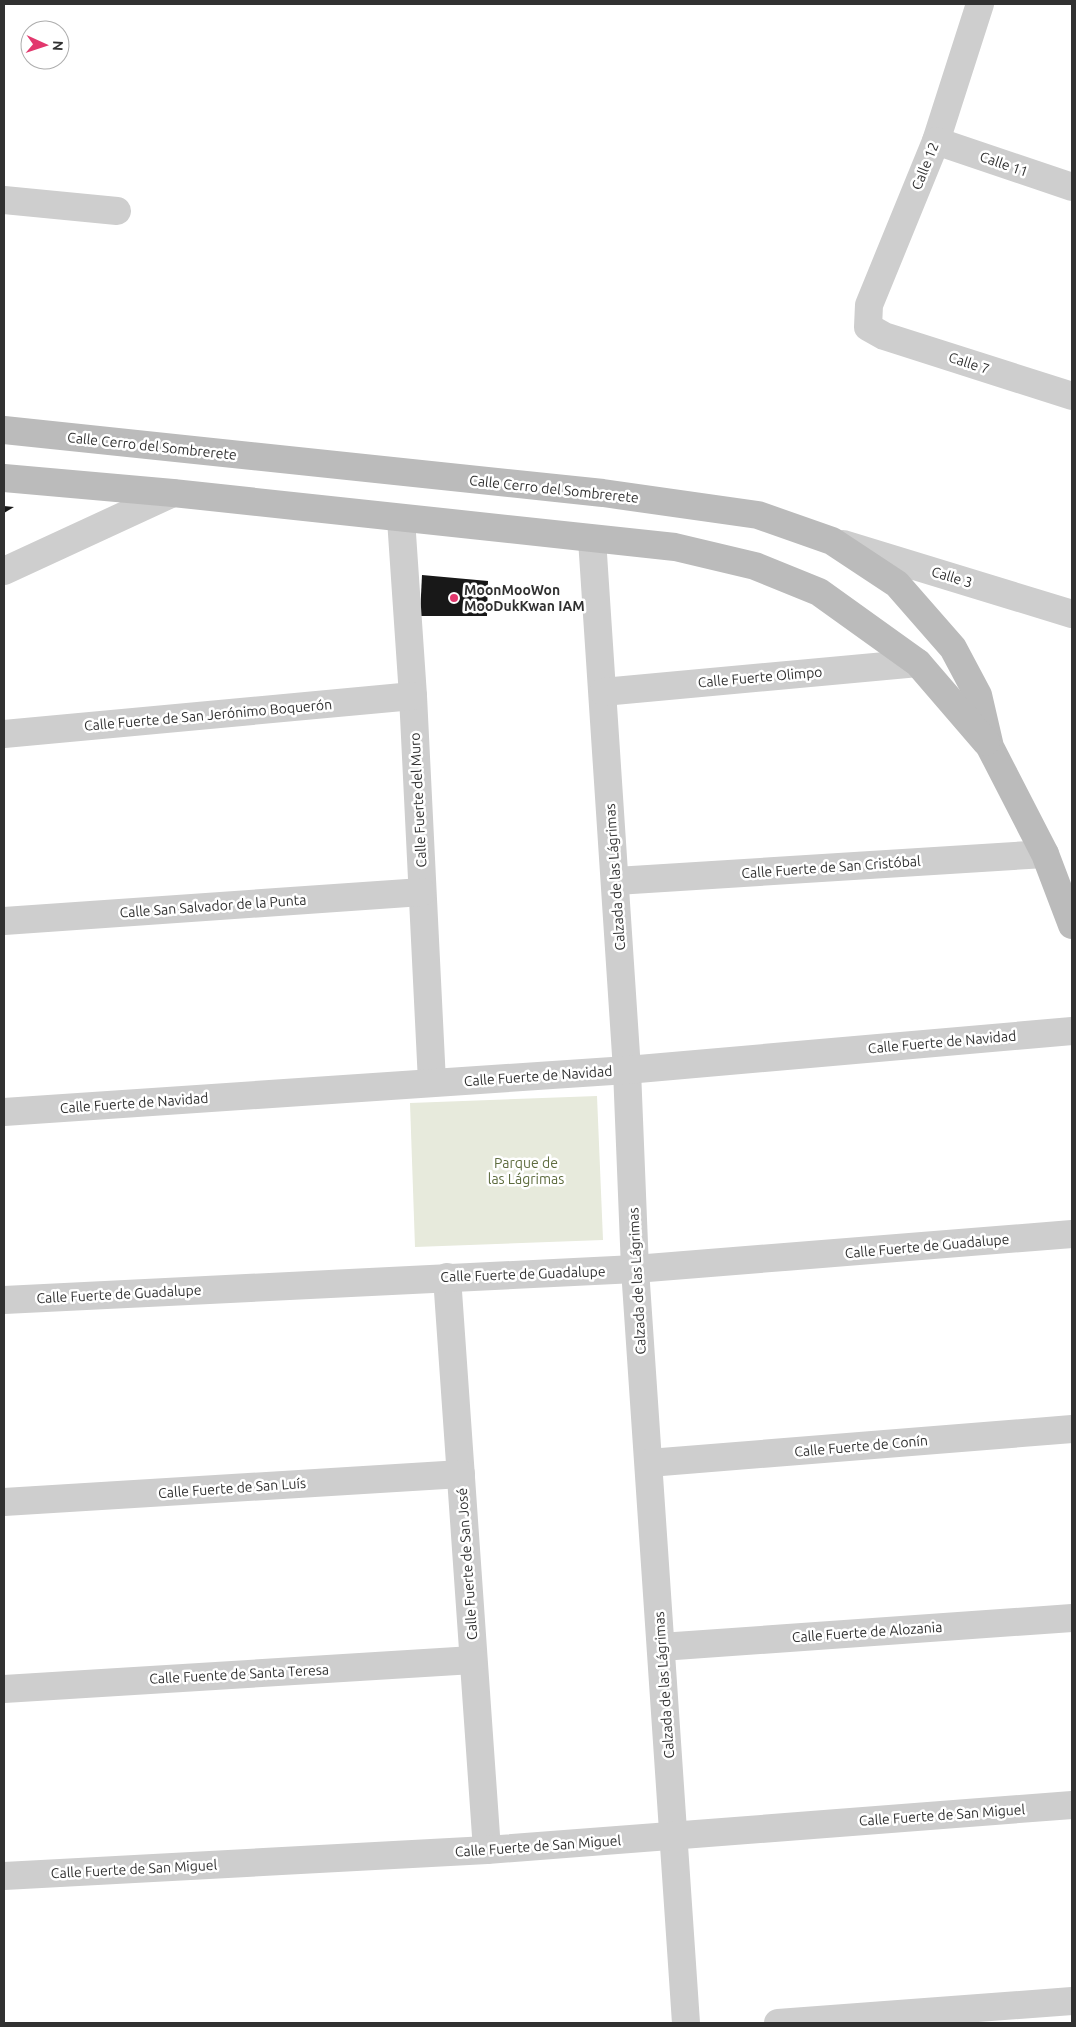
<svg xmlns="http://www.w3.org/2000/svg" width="1076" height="2027" viewBox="0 0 1076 2027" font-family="Ubuntu,sans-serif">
<rect width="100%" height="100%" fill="#fff"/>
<polygon fill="#e7eadc" points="597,1096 603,1240 415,1247 410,1103"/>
<g fill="#181818">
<polygon points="4,506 14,507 4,513"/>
<polygon points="422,575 488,581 487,616 420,616"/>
</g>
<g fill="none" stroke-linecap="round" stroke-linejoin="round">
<g stroke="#cecece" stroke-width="28">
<polyline points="980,4 936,141 869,305 868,327 884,336 1072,396"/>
<polyline points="936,141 1072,187"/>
<polyline points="4,200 117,211"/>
<polyline points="401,519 413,696 432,1082"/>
<polyline points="592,539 627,1070 635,1269 686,2023"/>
<polyline points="843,544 1072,614"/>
<polyline points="4,571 173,493"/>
<polyline points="603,692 918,663"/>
<polyline points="4,734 413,696"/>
<polyline points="616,881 1045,854"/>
<polyline points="4,921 422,892"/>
<polyline points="4,1112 627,1070 1072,1031"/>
<polyline points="447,1277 487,1850"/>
<polyline points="4,1300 635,1269 1072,1234"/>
<polyline points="649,1463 1072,1429"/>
<polyline points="4,1502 461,1474"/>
<polyline points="661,1647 1072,1618"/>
<polyline points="4,1689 473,1660"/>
<polyline points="4,1876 487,1850 1072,1805"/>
<polyline points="778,2023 1072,2001"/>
</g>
<g stroke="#bbb" stroke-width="28">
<polyline points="4,430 603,493 758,515 832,541 897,584 953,648 978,695 990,747 1045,854 1072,925"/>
<polyline points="4,478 173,493 675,547 755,566 819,592 918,663 986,742"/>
</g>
</g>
<circle fill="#e2386d" stroke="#fff" stroke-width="2" cx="454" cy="598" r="5"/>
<g text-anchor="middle" stroke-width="5" stroke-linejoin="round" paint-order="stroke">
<g font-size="14" fill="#313131" stroke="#fff">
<text transform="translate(1004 164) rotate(19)" y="5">Calle 11</text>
<text transform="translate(925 166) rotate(-68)" y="5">Calle 12</text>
<text transform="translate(969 363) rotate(18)" y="5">Calle 7</text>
<text transform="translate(152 446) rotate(6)" y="5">Calle Cerro del Sombrerete</text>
<text transform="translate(554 489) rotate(6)" y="5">Calle Cerro del Sombrerete</text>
<text transform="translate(952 577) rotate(17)" y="5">Calle 3</text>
<text transform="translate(760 677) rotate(-5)" y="5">Calle Fuerte Olimpo</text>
<text transform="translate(208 715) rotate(-5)" y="5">Calle Fuerte de San Jerónimo Boquerón</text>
<text transform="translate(418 800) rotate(-93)" y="5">Calle Fuerte del Muro</text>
<text transform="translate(831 867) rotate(-4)" y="5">Calle Fuerte de San Cristóbal</text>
<text transform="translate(615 877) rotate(-94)" y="5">Calzada de las Lágrimas</text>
<text transform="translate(213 906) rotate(-4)" y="5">Calle San Salvador de la Punta</text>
<text transform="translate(942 1042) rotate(-5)" y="5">Calle Fuerte de Navidad</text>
<text transform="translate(538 1076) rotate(-4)" y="5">Calle Fuerte de Navidad</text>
<text transform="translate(134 1103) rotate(-4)" y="5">Calle Fuerte de Navidad</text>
<text transform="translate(927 1246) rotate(-5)" y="5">Calle Fuerte de Guadalupe</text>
<text transform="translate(523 1274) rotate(-2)" y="5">Calle Fuerte de Guadalupe</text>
<text transform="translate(637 1281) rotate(-93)" y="5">Calzada de las Lágrimas</text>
<text transform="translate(119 1294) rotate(-3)" y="5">Calle Fuerte de Guadalupe</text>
<text transform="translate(861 1446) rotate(-5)" y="5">Calle Fuerte de Conín</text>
<text transform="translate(232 1488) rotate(-4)" y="5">Calle Fuerte de San Luís</text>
<text transform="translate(467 1564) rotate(-94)" y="5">Calle Fuerte de San José</text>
<text transform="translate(867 1632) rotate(-4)" y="5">Calle Fuerte de Alozania</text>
<text transform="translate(239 1674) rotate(-3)" y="5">Calle Fuente de Santa Teresa</text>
<text transform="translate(664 1685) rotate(-94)" y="5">Calzada de las Lágrimas</text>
<text transform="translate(942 1815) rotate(-4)" y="5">Calle Fuerte de San Miguel</text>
<text transform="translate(538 1846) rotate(-4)" y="5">Calle Fuerte de San Miguel</text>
<text transform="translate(134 1869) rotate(-3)" y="5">Calle Fuerte de San Miguel</text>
</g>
<g font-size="14" font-weight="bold" fill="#313131" stroke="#fff" text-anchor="start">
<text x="464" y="595">MoonMooWon<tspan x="464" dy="16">MooDukKwan IAM</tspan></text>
</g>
<g font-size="14" fill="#5e6c3e" stroke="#fff">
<text x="526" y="1168">Parque de<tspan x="526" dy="16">las Lágrimas</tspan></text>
</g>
</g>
<rect width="1076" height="2027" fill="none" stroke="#313131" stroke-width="10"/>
<g transform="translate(45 45) rotate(93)"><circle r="24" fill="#ffffff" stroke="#adadad"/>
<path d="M0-4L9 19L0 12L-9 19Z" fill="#e2386d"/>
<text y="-8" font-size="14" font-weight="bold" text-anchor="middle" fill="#313131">N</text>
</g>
</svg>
